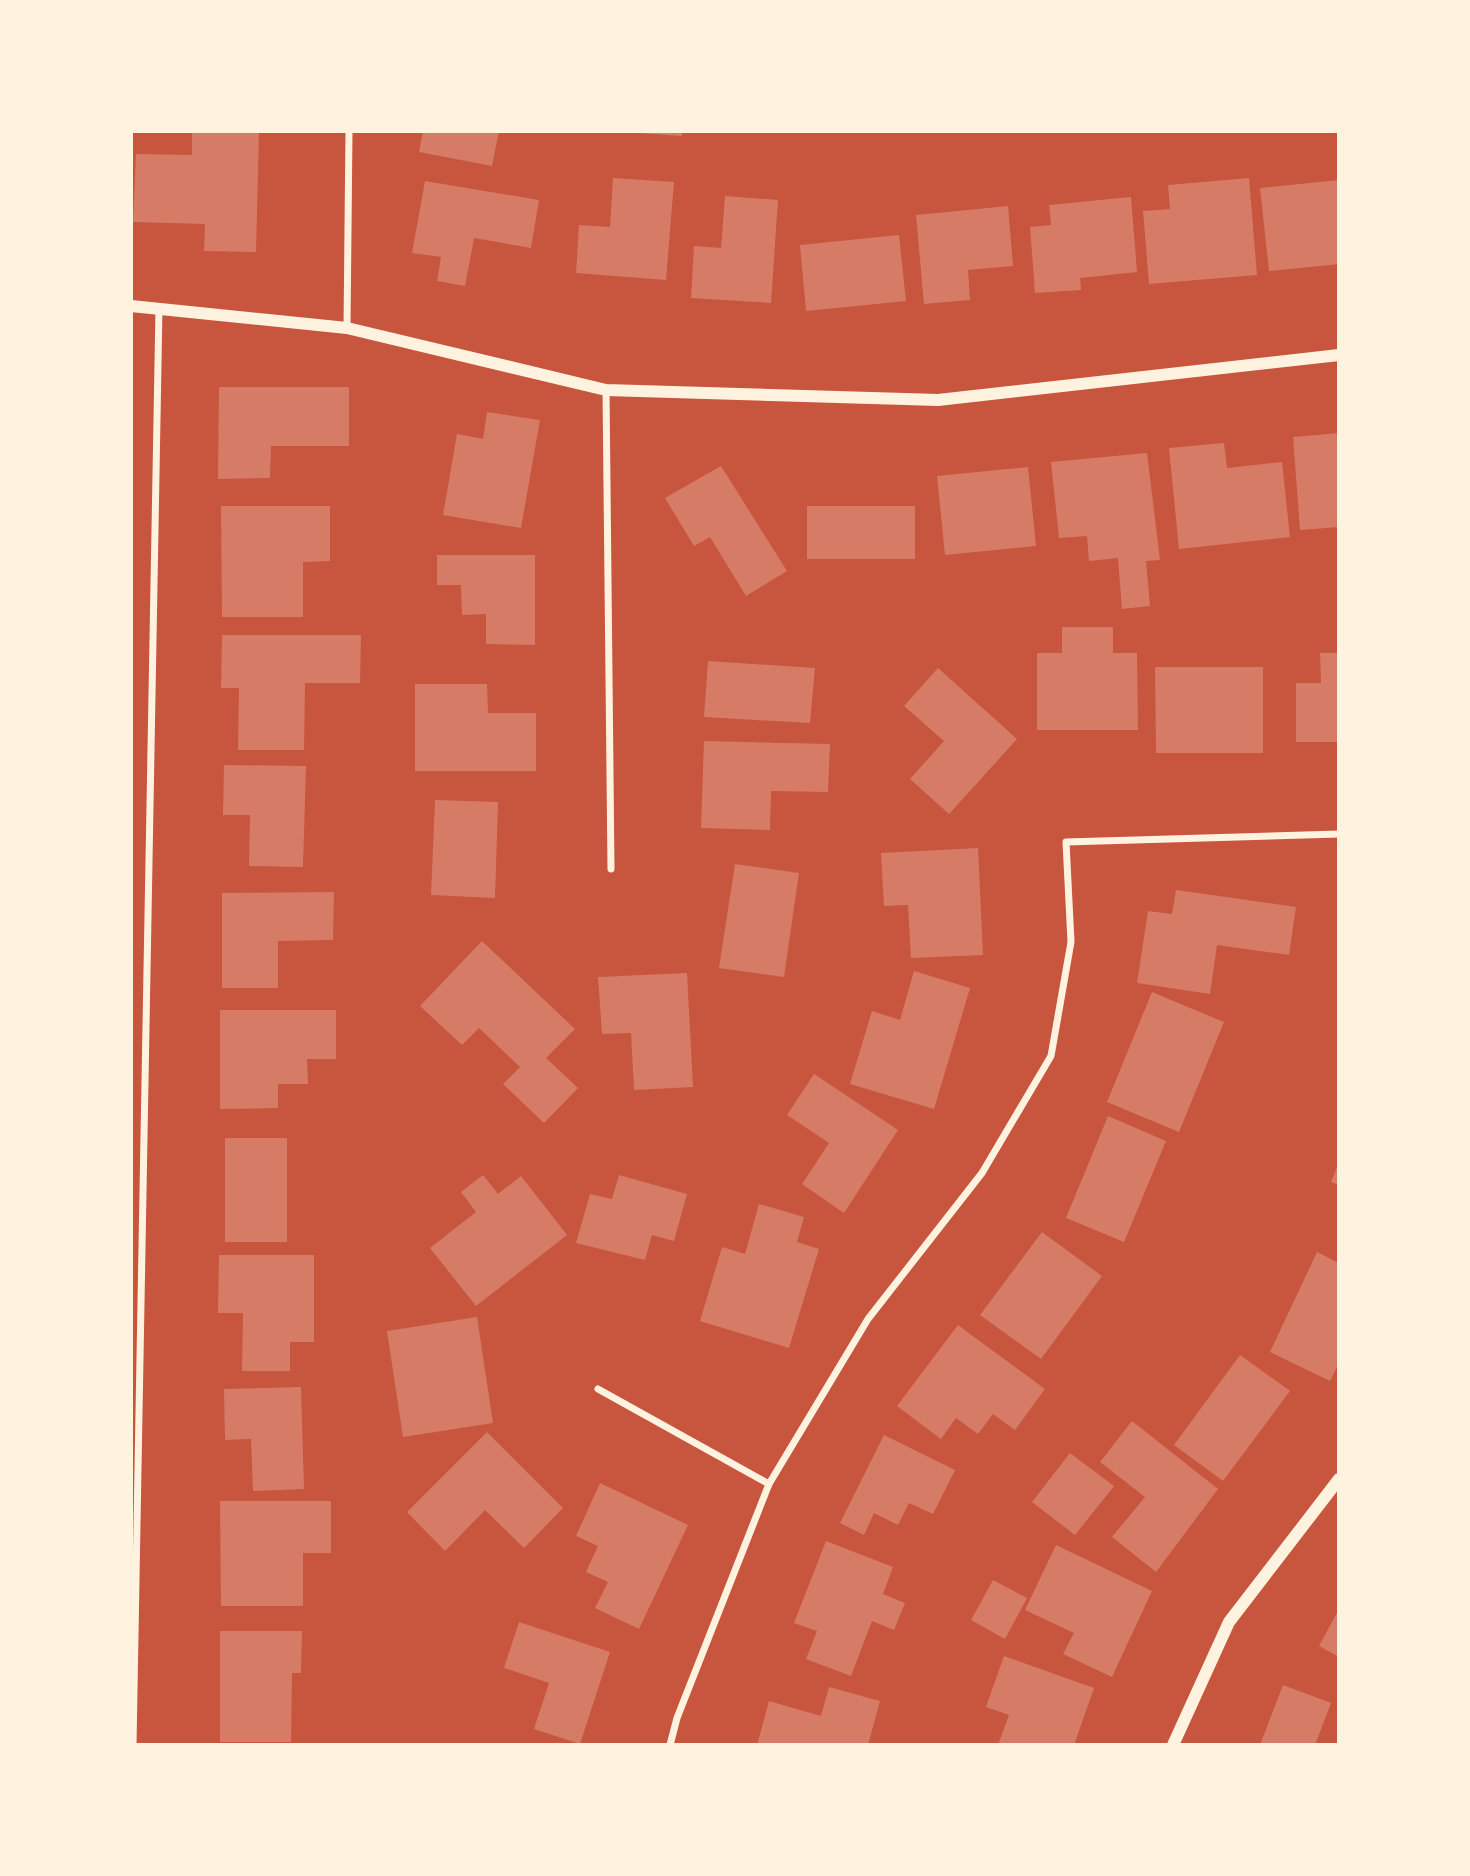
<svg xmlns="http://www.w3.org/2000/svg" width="1470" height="1876" viewBox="0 0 1470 1876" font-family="Montserrat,sans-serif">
<rect width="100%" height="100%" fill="#c8553d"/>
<g fill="#d67c66">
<polygon points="192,131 259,131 256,252 204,251 205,224 133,222 136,154 192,155"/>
<polygon points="423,131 499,131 492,166 419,152"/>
<polygon points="638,131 682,131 682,136 638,133"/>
<polygon points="613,178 674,182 666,280 576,273 579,225 610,227"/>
<polygon points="1249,178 1257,275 1149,284 1143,211 1170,209 1168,185"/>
<polygon points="1339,180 1339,264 1269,271 1260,188"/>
<polygon points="425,181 539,200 531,248 474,238 465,286 437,281 441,257 412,253"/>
<polygon points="725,196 778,200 771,303 691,298 694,246 721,248"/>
<polygon points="1131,197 1137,272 1080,278 1081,290 1035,293 1030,227 1051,225 1049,205"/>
<polygon points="1008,206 1013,266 968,270 970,300 924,304 916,215"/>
<polygon points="899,235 906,301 806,311 800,245"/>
<polygon points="219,387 349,387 349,446 271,446 270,478 218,479"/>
<polygon points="487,412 540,420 521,528 443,515 457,434 483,439"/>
<polygon points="1339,433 1339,527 1300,530 1293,437"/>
<polygon points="1224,443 1227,468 1282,462 1290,537 1179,549 1169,448"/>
<polygon points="1147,453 1160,560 1146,561 1150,606 1122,609 1118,558 1089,561 1087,536 1059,538 1051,462"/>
<polygon points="721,466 787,571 746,596 710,537 694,546 665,498"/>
<polygon points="1028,467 1036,546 945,555 937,476"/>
<polygon points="221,506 330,506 330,561 303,562 303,617 222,617"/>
<rect x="807" y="506" width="108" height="53"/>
<polygon points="437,555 535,555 535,645 486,644 486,614 462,615 461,585 437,585"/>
<polygon points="1062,627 1113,627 1113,653 1137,653 1138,730 1037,730 1037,653 1062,653"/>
<polygon points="222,635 361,635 360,683 305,683 304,750 238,750 239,688 221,688"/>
<polygon points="1320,653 1339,653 1339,742 1296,742 1296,683 1321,683"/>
<polygon points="708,661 815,668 810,723 704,717"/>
<polygon points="1155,667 1263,667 1263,753 1156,753"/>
<polygon points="938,668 1017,739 949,814 910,779 944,741 904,706"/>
<polygon points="415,684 487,684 488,713 536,713 536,771 415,771"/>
<polygon points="704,741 830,744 828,792 771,791 770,830 701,828"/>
<polygon points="224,765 306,766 303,867 249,866 250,815 223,815"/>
<polygon points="435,800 498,802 495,898 431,895"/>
<polygon points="978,848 983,955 911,958 908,905 884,906 881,853"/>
<polygon points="735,864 799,873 784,977 719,968"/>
<polygon points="1176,890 1296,907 1289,955 1217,945 1210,994 1137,983 1148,911 1172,914"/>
<polygon points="334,892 333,940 278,941 278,988 222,988 222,893"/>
<polygon points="482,941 575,1029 546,1058 578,1088 544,1123 503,1084 520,1067 479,1028 462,1045 420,1006"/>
<polygon points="914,971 970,988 934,1109 850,1084 872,1011 900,1020"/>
<polygon points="687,973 693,1087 634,1090 631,1033 602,1034 598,977"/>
<polygon points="1152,992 1224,1022 1179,1132 1107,1102"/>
<polygon points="220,1010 336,1010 336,1059 307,1059 308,1084 278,1084 278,1108 220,1109"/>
<polygon points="814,1074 898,1130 844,1213 802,1184 829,1143 787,1115"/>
<polygon points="1108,1116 1166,1141 1124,1242 1066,1218"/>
<rect x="225" y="1138" width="62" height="104"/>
<polygon points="1339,1162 1339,1185 1331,1182"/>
<polygon points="483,1175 498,1194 521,1176 567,1235 476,1306 430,1248 476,1212 461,1192"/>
<polygon points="619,1175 687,1194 674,1241 652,1235 645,1260 576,1243 590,1194 612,1199"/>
<polygon points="759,1204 804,1217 797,1242 819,1249 789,1348 700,1321 722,1247 745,1254"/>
<polygon points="1042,1232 1102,1276 1041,1359 980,1315"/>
<polygon points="1317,1252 1339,1263 1339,1363 1330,1381 1270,1352"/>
<polygon points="219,1255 314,1255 314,1342 290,1342 290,1371 242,1371 243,1313 218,1313"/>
<polygon points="477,1317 493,1423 403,1437 387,1331"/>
<polygon points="958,1325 1045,1389 1015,1430 993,1414 978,1434 956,1418 941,1439 897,1406"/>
<polygon points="1240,1355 1290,1391 1223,1481 1174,1445"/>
<polygon points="301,1387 304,1489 253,1491 251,1439 225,1440 224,1389"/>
<polygon points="1132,1421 1218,1489 1156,1572 1112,1537 1145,1497 1100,1462"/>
<polygon points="487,1432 563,1508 524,1548 485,1510 445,1551 407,1512"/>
<polygon points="884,1435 955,1470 933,1514 909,1503 898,1525 874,1513 864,1535 840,1523"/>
<polygon points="1070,1453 1114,1486 1075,1535 1032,1502"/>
<polygon points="600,1483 688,1525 639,1629 595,1608 608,1582 586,1572 598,1546 576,1536"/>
<polygon points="220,1501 331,1501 331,1553 303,1553 303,1606 221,1606"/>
<polygon points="826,1541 893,1567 883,1594 905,1603 894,1630 872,1621 851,1676 806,1659 817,1631 794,1623"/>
<polygon points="1056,1545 1152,1591 1112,1677 1063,1654 1074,1633 1025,1610"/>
<polygon points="993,1580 1027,1598 1005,1639 971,1620"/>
<polygon points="1339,1609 1339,1657 1319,1646"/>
<polygon points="519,1622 610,1652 580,1744 534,1729 549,1683 504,1668"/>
<polygon points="220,1631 302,1631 301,1673 292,1673 291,1742 220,1742"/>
<polygon points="1004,1656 1094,1688 1074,1745 998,1745 1009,1715 986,1707"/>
<polygon points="1283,1685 1331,1703 1315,1745 1260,1745"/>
<polygon points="829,1687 880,1701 868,1745 757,1745 769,1701 821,1716"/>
</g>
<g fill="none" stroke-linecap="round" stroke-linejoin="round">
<g stroke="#fff3e0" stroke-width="7">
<polyline points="347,328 349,131"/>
<polyline points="606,390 611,869"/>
<polyline points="598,1389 769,1484"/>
<polyline points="133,1745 159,308"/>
<polyline points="670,1745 677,1718 769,1484 868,1319 982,1173 1051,1056 1071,942 1066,842 1339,834"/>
</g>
<g stroke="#fff3e0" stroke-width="12">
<polyline points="131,306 347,328 606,390 938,400 1339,355"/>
<polyline points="1173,1745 1229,1622 1339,1479"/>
</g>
</g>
<rect width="1470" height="1876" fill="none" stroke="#fff3e0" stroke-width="266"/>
</svg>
